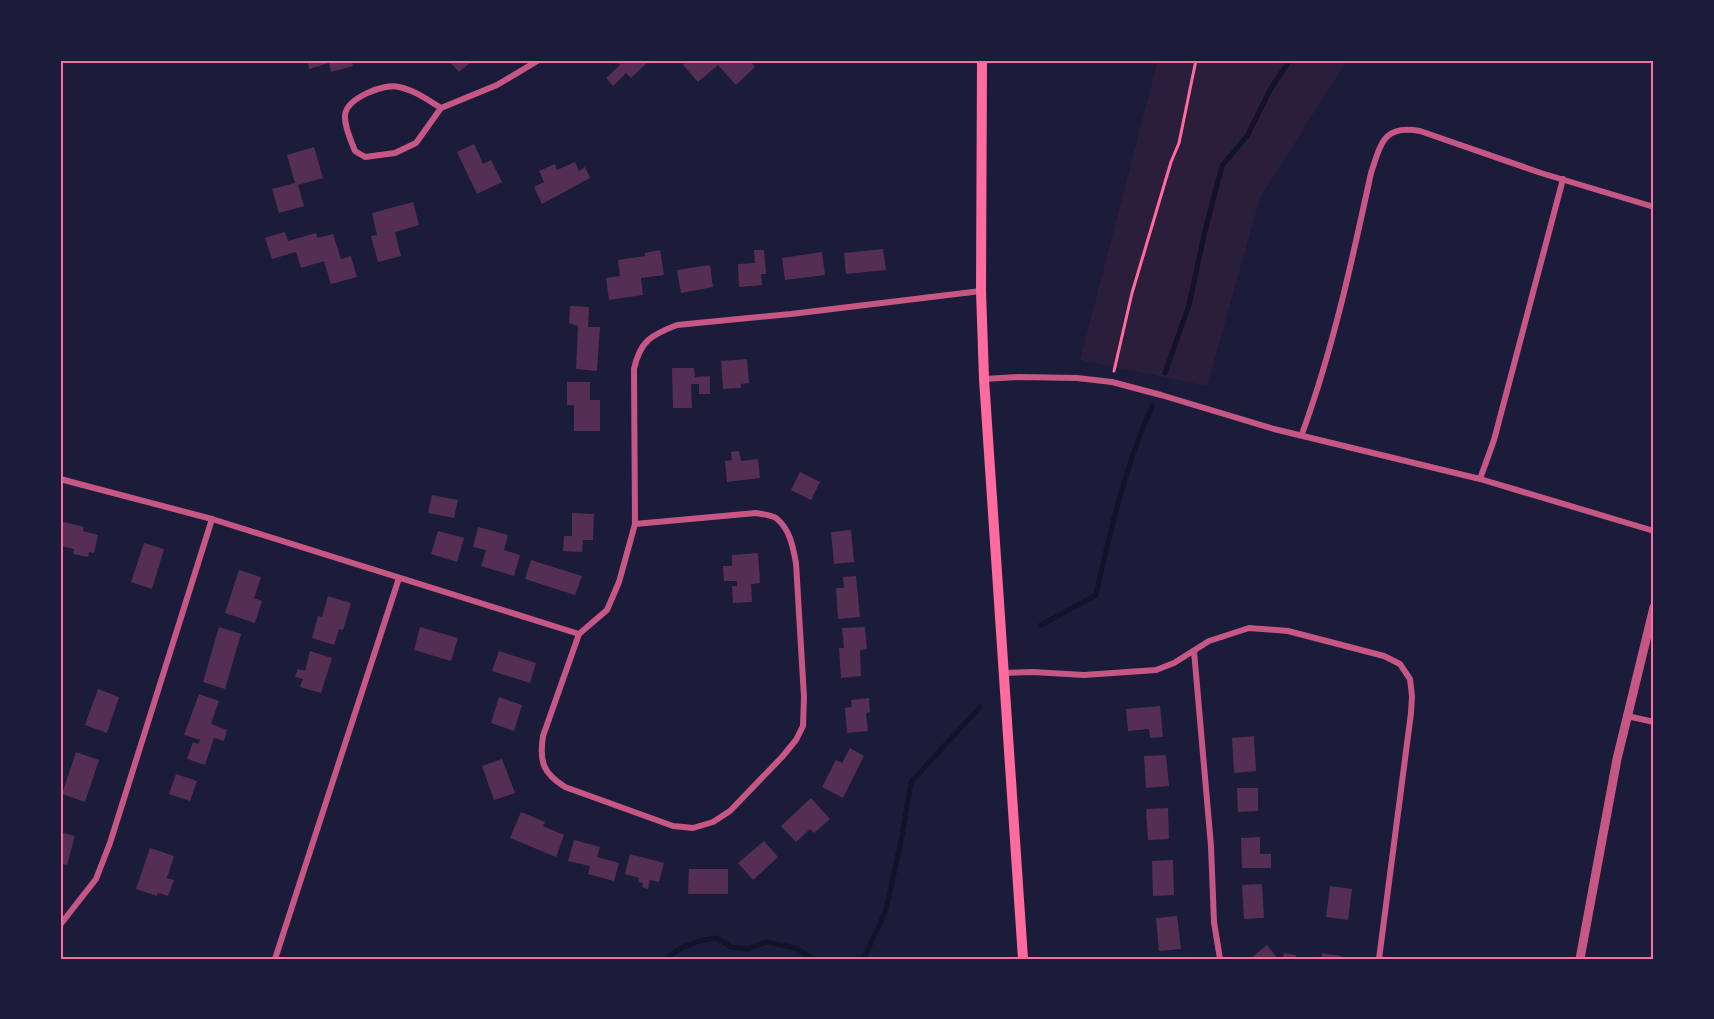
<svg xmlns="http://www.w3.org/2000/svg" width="1714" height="1019" viewBox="0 0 1714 1019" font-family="'Times New Roman',serif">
<rect width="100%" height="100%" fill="#1b1b3a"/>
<polygon fill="#2a1e3b" points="1158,60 1347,60 1260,198 1207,386 1080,360"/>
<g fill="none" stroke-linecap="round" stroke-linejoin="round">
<g stroke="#12122b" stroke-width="5">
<polyline points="1165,373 1189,305 1205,231 1222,166 1247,136 1271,88 1290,60"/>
<path d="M1041,625L1096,595C1110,531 1125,467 1152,406"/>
<path d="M666,959C680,946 699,940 717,938L731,947L747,949L766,942L796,948L813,959"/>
<polyline points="859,959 864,958 886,910 902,836 911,782 980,707"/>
</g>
</g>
<g fill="#542f53">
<polygon points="307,60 351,60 353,66 331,72 329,63 309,69"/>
<polygon points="448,60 473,60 459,72"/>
<polygon points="616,60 650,60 631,78 626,73 613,86 606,78 620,65"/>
<polygon points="684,60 749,60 755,67 736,85 718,65 698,82 683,65 686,62"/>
<polygon points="474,144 483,164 491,160 502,182 477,194 457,152"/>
<polygon points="314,147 323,178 298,185 304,206 279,213 272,189 295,183 287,155"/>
<polygon points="575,162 579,171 585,167 590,178 542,204 534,187 544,182 539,171 555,164 557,170"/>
<polygon points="413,202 419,225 395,232 401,256 378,262 371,236 377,235 372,213"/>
<polygon points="285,232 288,241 316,233 317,238 333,234 341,259 351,256 357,277 331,284 324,261 301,268 296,252 272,259 265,238"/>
<polygon points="883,249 886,270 846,274 844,253"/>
<polygon points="660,250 664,275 641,278 643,295 609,300 606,278 620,276 618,260 645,256 645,253"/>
<polygon points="754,250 764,250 766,274 761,274 762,285 739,287 738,264 755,263"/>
<polygon points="822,252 825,275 785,280 782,258"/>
<polygon points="710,265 713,287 681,293 677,270"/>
<polygon points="570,306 589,307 588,327 600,327 597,371 576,369 578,326 569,323"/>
<polygon points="747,359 749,383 741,384 741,388 723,389 721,361"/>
<polygon points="672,368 694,368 695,377 710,376 710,394 699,394 699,384 691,384 692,408 673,408"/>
<polygon points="567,382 590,382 590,400 600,400 600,431 574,431 574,405 567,405"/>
<polygon points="739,451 741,461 758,459 760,478 727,482 725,461 732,460 731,452"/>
<polygon points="800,472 820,482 811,500 791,490"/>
<polygon points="432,495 458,500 454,518 428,513"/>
<polygon points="572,513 594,514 593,540 583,540 582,552 563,551 564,536 572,536"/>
<polygon points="60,521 84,527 83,531 98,535 94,553 89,552 88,557 73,554 74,549 60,546"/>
<polygon points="478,527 508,535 504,550 520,555 514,576 481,566 486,550 473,547"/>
<polygon points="851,530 854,562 834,564 831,532"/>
<polygon points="438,531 464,538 457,562 431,554"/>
<polygon points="144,543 164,549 152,589 131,582"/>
<polygon points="758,553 760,583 751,584 752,602 733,603 732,586 737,586 737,581 724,581 723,566 732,566 732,555"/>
<polygon points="531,560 582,576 575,595 525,579"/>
<polygon points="239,570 261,577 254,598 262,601 255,623 225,613"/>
<polygon points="856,576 860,617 838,619 836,588 844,588 843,577"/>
<polygon points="328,596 351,603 343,630 339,629 334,645 312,638 318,616 322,617"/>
<polygon points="219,627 241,634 225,689 203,682"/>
<polygon points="420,627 458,638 451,661 414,650"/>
<polygon points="865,627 867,649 860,650 861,676 841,678 839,648 844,648 842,628"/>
<polygon points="310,651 332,658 321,693 300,687 303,679 295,677 298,669 305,671"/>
<polygon points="499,651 536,663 530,683 492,671"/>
<polygon points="98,689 119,697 107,733 85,725"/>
<polygon points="199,694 219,701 211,724 227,730 224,741 214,738 205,765 187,759 193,742 198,744 200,740 184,735"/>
<polygon points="499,697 522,705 514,731 491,723"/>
<polygon points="869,698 870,712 866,713 868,731 847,733 845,708 852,707 851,700"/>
<polygon points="1160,706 1163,737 1150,738 1149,729 1128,731 1126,709"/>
<polygon points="1254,736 1256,771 1234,773 1232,738"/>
<polygon points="850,748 864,756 843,798 822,787 836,760 842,763"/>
<polygon points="76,752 99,760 85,802 62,794"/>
<polygon points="1166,755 1169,786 1146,788 1144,756"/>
<polygon points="502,759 515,793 494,800 482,766"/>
<polygon points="176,774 197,781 190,801 169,794"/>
<polygon points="1237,788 1258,788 1258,811 1238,812"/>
<polygon points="811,798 830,819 814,833 810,829 796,842 781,826"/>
<polygon points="1168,808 1169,839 1148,840 1146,809"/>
<polygon points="521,812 545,822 543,826 564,835 556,857 510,838"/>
<polygon points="60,832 75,836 67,865 60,863"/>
<polygon points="1260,837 1260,854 1271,854 1271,868 1242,868 1241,838"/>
<polygon points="574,840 600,847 597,857 619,863 614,881 588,874 590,866 568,861"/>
<polygon points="764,841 778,857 753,880 738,863"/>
<polygon points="150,848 174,856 167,878 174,880 168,896 158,893 157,896 136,889"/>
<polygon points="630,854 664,863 659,882 650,880 648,889 642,887 643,883 638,882 639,878 625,874"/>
<polygon points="1173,860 1174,895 1153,896 1152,861"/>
<polygon points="689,869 728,869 728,894 688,894"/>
<polygon points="1262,884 1264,918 1244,919 1242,885"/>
<polygon points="1330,886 1352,889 1348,920 1326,917"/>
<polygon points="1177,916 1181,949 1159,951 1156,918"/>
<polygon points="1267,945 1278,959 1250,959"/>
<polygon points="1284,953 1296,955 1295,959 1283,959"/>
<polygon points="1322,953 1341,956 1341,959 1321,959"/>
</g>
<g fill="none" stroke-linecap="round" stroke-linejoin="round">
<polyline stroke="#ff6b9d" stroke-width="3" points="1114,371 1132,293 1171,162 1179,143 1196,60"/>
<g stroke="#c65784" stroke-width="6">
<path d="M441,108C428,100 414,90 399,87C384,83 347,98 345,115C344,126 351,141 355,151L365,157L395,153L416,143L441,108L497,85L539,60"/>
<polyline points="984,379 1020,377 1077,378 1112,382 1161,395 1274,429 1480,479 1654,531"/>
<path d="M1302,434C1333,349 1352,261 1371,173C1381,143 1384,124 1420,131L1541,173L1654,207"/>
<path d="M60,479L212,519L579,634L607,610L619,582L635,524L634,369C640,341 651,335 677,325L791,314L981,291"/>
<polyline points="1480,479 1494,440 1563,179"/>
<path d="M579,634L543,736C539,762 543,773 565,787L673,826L693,828L713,822L730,811L782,757L796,740L803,726L804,697L796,563C793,547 790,529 776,518C771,515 762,514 756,513L635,524"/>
<polyline points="1194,651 1211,846 1214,922 1220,959"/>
<polyline points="1003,673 1033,672 1084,675 1156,670 1174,663 1209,641 1249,628 1288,631 1384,656 1400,664 1410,679 1412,696 1411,713 1379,959"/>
<polyline points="1627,716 1654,722"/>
<polyline points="60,925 96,879 110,843 212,519"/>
<polyline points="275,959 399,578"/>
</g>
<polyline stroke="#c65784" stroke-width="9" points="1580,959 1617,759 1654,607"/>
<polyline stroke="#ff6b9d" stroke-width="10" points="982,60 981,291 984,379 1023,959"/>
</g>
<rect width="1714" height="1019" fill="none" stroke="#1b1b3a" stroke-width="123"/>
<rect x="62" y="62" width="1590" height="896" fill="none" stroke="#ff6b9d" stroke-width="2"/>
</svg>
